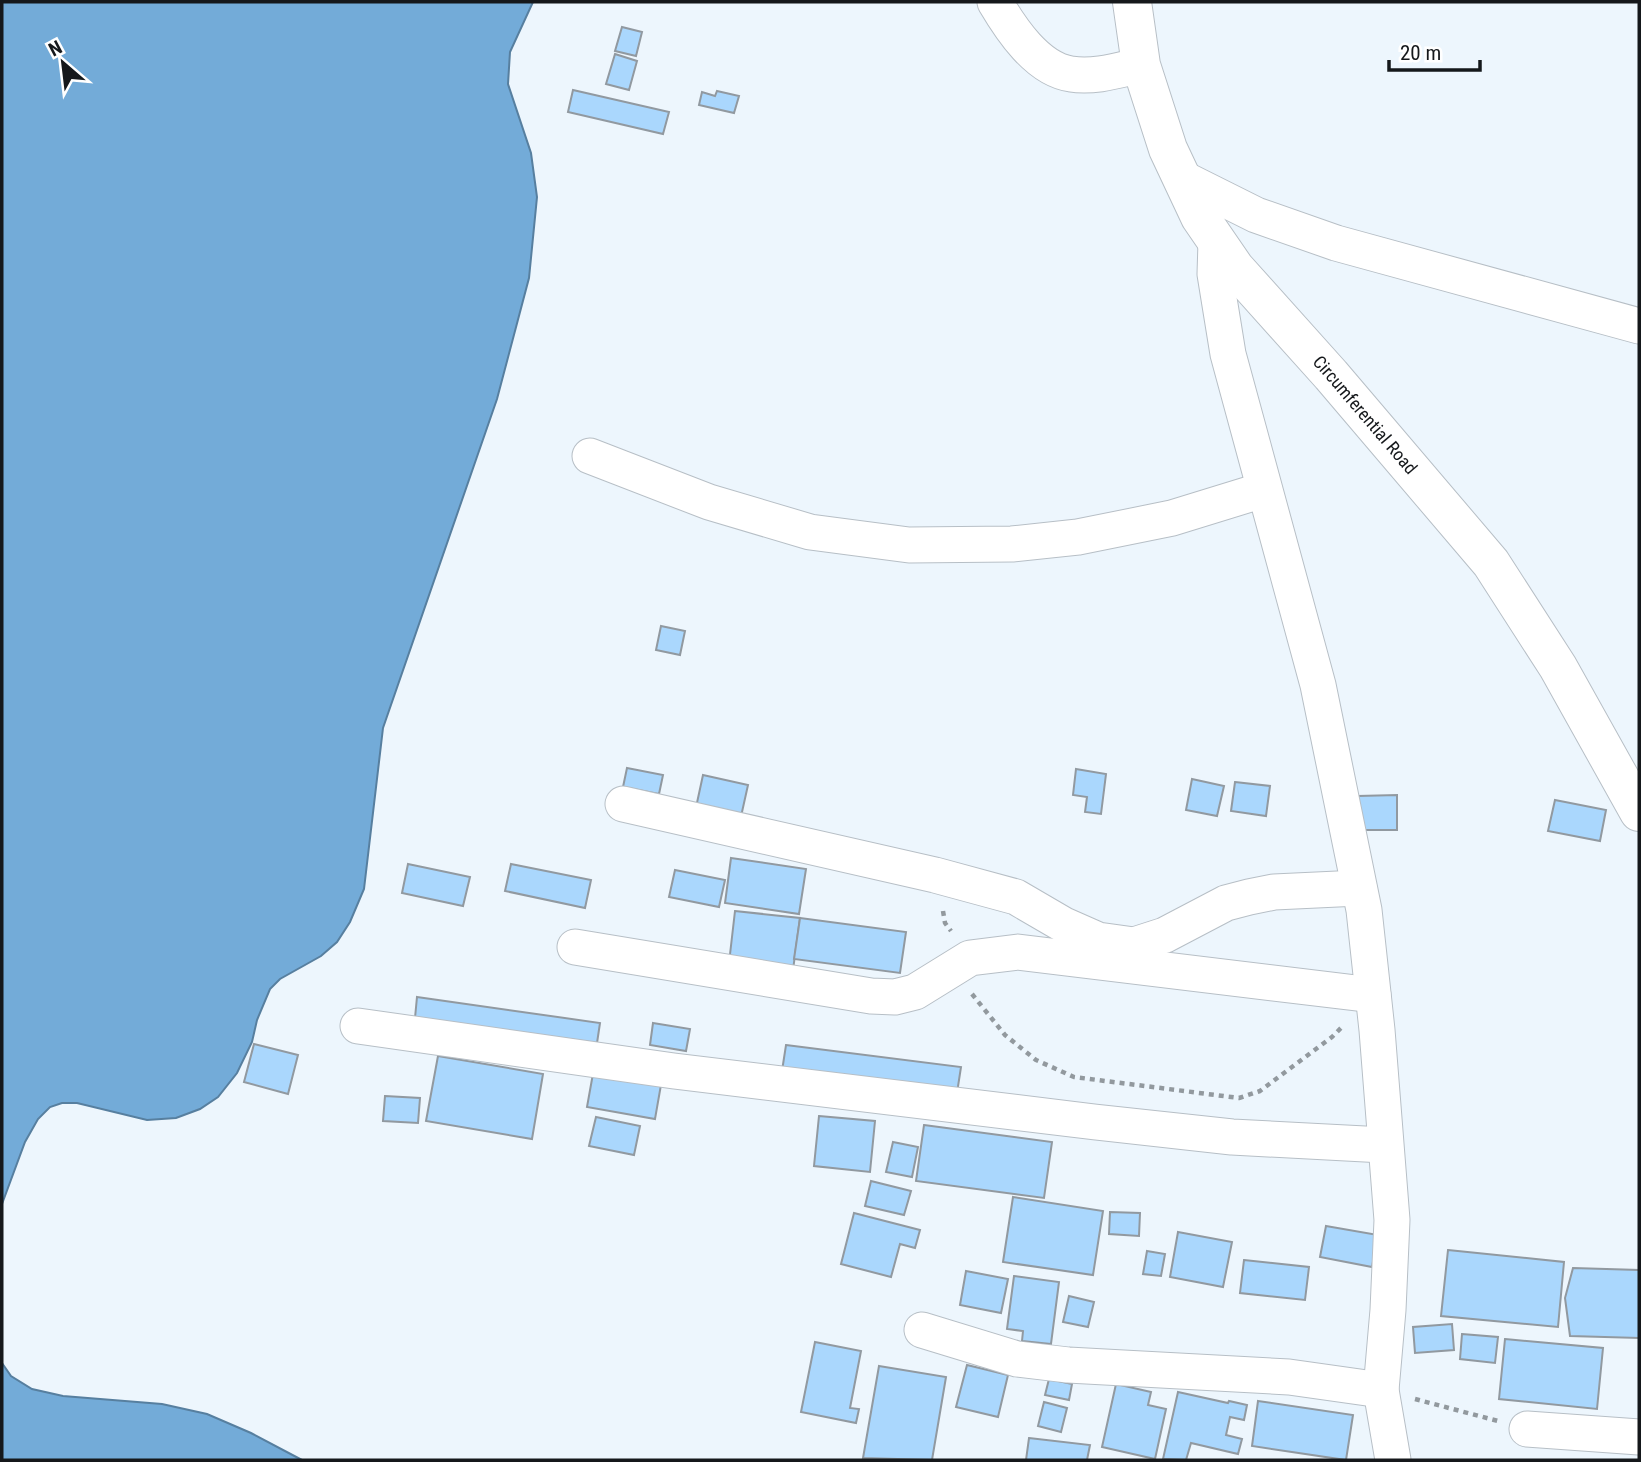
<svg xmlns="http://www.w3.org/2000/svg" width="1641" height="1462" viewBox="0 0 1641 1462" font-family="'Roboto Condensed',sans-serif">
<rect width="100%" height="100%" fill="#edf6fd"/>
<g fill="#73abd8" stroke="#577f9f" stroke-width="2">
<polygon points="2,2 533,2 510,52 508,84 531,153 537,197 529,278 497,399 383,728 364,889 350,922 337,942 321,956 280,979 270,989 257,1020 252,1042 237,1073 218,1097 200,1109 176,1118 147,1120 77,1103 62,1103 50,1107 38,1119 25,1142 2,1204"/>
<polygon points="2,1363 11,1376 32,1389 63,1396 162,1404 207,1414 251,1433 302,1460 2,1460"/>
</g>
<g fill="#aad7fd" stroke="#9199a0" stroke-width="2">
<polygon points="622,27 642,32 636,56 615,51"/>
<polygon points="615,54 637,61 629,90 606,84"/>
<polygon points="573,90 669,112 663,134 568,112"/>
<polygon points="717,91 739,96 734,113 699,105 702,92 715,96"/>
<polygon points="661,626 685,631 680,655 656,650"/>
<polygon points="627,768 663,775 659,794 623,787"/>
<polygon points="1076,769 1106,774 1101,814 1085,812 1087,797 1073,795"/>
<polygon points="703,775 748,785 740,821 695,812"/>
<polygon points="1192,779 1224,786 1217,816 1186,810"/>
<polygon points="1235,782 1270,786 1266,816 1231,811"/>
<polygon points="1397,795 1397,830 1358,830 1358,796"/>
<polygon points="1555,800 1606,810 1600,841 1548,831"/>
<polygon points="731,858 806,869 799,914 725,903"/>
<polygon points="408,864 470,877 463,906 402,893"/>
<polygon points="511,864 591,880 585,908 505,891"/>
<polygon points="675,870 725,880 719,907 669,897"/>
<polygon points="735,911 800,918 793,970 729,963"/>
<polygon points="800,918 906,932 900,973 794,959"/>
<polygon points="417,997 600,1023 597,1043 415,1018"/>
<polygon points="653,1023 690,1029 686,1051 650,1045"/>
<polygon points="254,1044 298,1055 288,1094 244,1082"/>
<polygon points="786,1045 961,1067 957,1093 782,1071"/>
<polygon points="438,1056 543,1074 532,1139 426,1121"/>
<polygon points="594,1068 662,1079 655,1119 587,1107"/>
<polygon points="385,1096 420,1098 418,1123 383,1121"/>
<polygon points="819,1116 875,1121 870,1172 814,1166"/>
<polygon points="596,1117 640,1126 634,1155 589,1146"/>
<polygon points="924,1125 1052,1142 1044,1198 916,1181"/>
<polygon points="893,1142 918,1147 912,1177 886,1172"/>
<polygon points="871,1181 911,1191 904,1215 865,1206"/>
<polygon points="1013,1197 1103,1211 1093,1275 1003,1262"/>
<polygon points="1110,1212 1140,1213 1139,1236 1109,1234"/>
<polygon points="854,1213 920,1230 915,1248 900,1244 891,1277 841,1264"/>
<polygon points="1326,1226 1378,1235 1372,1267 1320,1257"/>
<polygon points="1178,1232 1232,1242 1223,1287 1170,1277"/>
<polygon points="1448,1250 1564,1262 1558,1327 1441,1316"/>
<polygon points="1147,1251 1165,1254 1161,1276 1143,1274"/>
<polygon points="1244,1260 1309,1267 1305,1300 1240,1293"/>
<polygon points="1573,1268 1639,1270 1639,1338 1570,1336 1565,1298"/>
<polygon points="966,1271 1008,1279 1001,1313 960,1305"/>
<polygon points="1014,1276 1059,1282 1051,1344 1022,1341 1023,1331 1007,1329"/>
<polygon points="1069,1296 1094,1302 1088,1327 1063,1322"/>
<polygon points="1452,1324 1454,1350 1415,1353 1413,1327"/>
<polygon points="1462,1334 1498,1337 1495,1363 1460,1359"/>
<polygon points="1505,1339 1603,1348 1597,1409 1499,1399"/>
<polygon points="815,1342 861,1351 850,1408 859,1409 856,1423 801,1412"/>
<polygon points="967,1365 1008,1375 998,1417 956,1407"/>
<polygon points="879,1366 946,1377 932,1460 863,1458"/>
<polygon points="1049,1379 1072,1384 1069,1400 1045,1395"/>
<polygon points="1116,1384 1151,1392 1148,1405 1166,1409 1155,1459 1102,1447"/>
<polygon points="1178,1392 1228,1403 1229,1401 1247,1405 1244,1420 1230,1417 1226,1435 1242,1439 1238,1454 1191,1443 1186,1460 1163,1459"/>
<polygon points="1258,1401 1353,1415 1346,1460 1252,1446"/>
<polygon points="1044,1402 1067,1408 1061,1432 1038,1426"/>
<polygon points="1029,1438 1090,1445 1087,1460 1026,1460"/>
</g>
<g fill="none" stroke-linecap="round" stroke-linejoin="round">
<defs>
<g id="street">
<path d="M995,2C1011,29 1037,69 1071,74C1094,78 1119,70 1141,65"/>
<polyline points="1182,178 1256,215 1336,243 1639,326"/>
<polyline points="1216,242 1215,274 1228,354 1318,685 1364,910 1377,1030 1392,1220 1388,1310 1381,1390 1393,1460"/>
<polyline points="590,456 709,502 810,532 909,545 1012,544 1078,537 1172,518 1263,490"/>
<polyline points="623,804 935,875 1016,897 1064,925 1098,940 1134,945 1165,935 1226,903 1249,897 1274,892 1359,888"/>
<polyline points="575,947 871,996 895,997 915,992 970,958 1018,952 1373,995"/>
<polyline points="358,1026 674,1071 1095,1122 1232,1137 1384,1145"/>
<polyline points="922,1330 1017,1359 1068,1365 1289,1377 1381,1390"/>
<polyline points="1527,1429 1639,1437"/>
</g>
<g id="secondary">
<path id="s1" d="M1132,2L1141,65L1168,149L1200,217L1235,268L1331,375L1491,563L1558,667L1639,812"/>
</g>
</defs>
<use href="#street" stroke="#b7bfc6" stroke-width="37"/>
<use href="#secondary" stroke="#b7bfc6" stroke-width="40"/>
<g stroke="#92999e" stroke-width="4.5" stroke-dasharray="5 5" stroke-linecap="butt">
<polyline points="943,911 945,923 951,931"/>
<polyline points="972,994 1005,1035 1036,1060 1074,1077 1239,1098 1260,1091 1332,1037 1343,1026"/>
<polyline points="1415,1399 1498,1421"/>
</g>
<use href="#street" stroke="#fff" stroke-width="35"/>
<use href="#secondary" stroke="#fff" stroke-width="38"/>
</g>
<g text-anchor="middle" stroke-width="7" stroke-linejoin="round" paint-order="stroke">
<g font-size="18" fill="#15181b" stroke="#fff">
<text dy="6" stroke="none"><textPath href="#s1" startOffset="485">Circumferential Road</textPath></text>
</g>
</g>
<rect width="1641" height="1462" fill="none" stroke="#15181b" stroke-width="7"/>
<g transform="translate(63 63) rotate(332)" stroke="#ffffff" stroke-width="5" paint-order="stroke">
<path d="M0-5L12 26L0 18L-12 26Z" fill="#15181b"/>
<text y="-10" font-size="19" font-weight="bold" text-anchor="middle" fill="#15181b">N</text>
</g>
<path d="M1389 60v10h91v-10" fill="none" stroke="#15181b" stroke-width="3.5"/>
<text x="1400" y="60" font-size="21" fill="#15181b" stroke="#ffffff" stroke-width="5" paint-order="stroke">20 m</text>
</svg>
